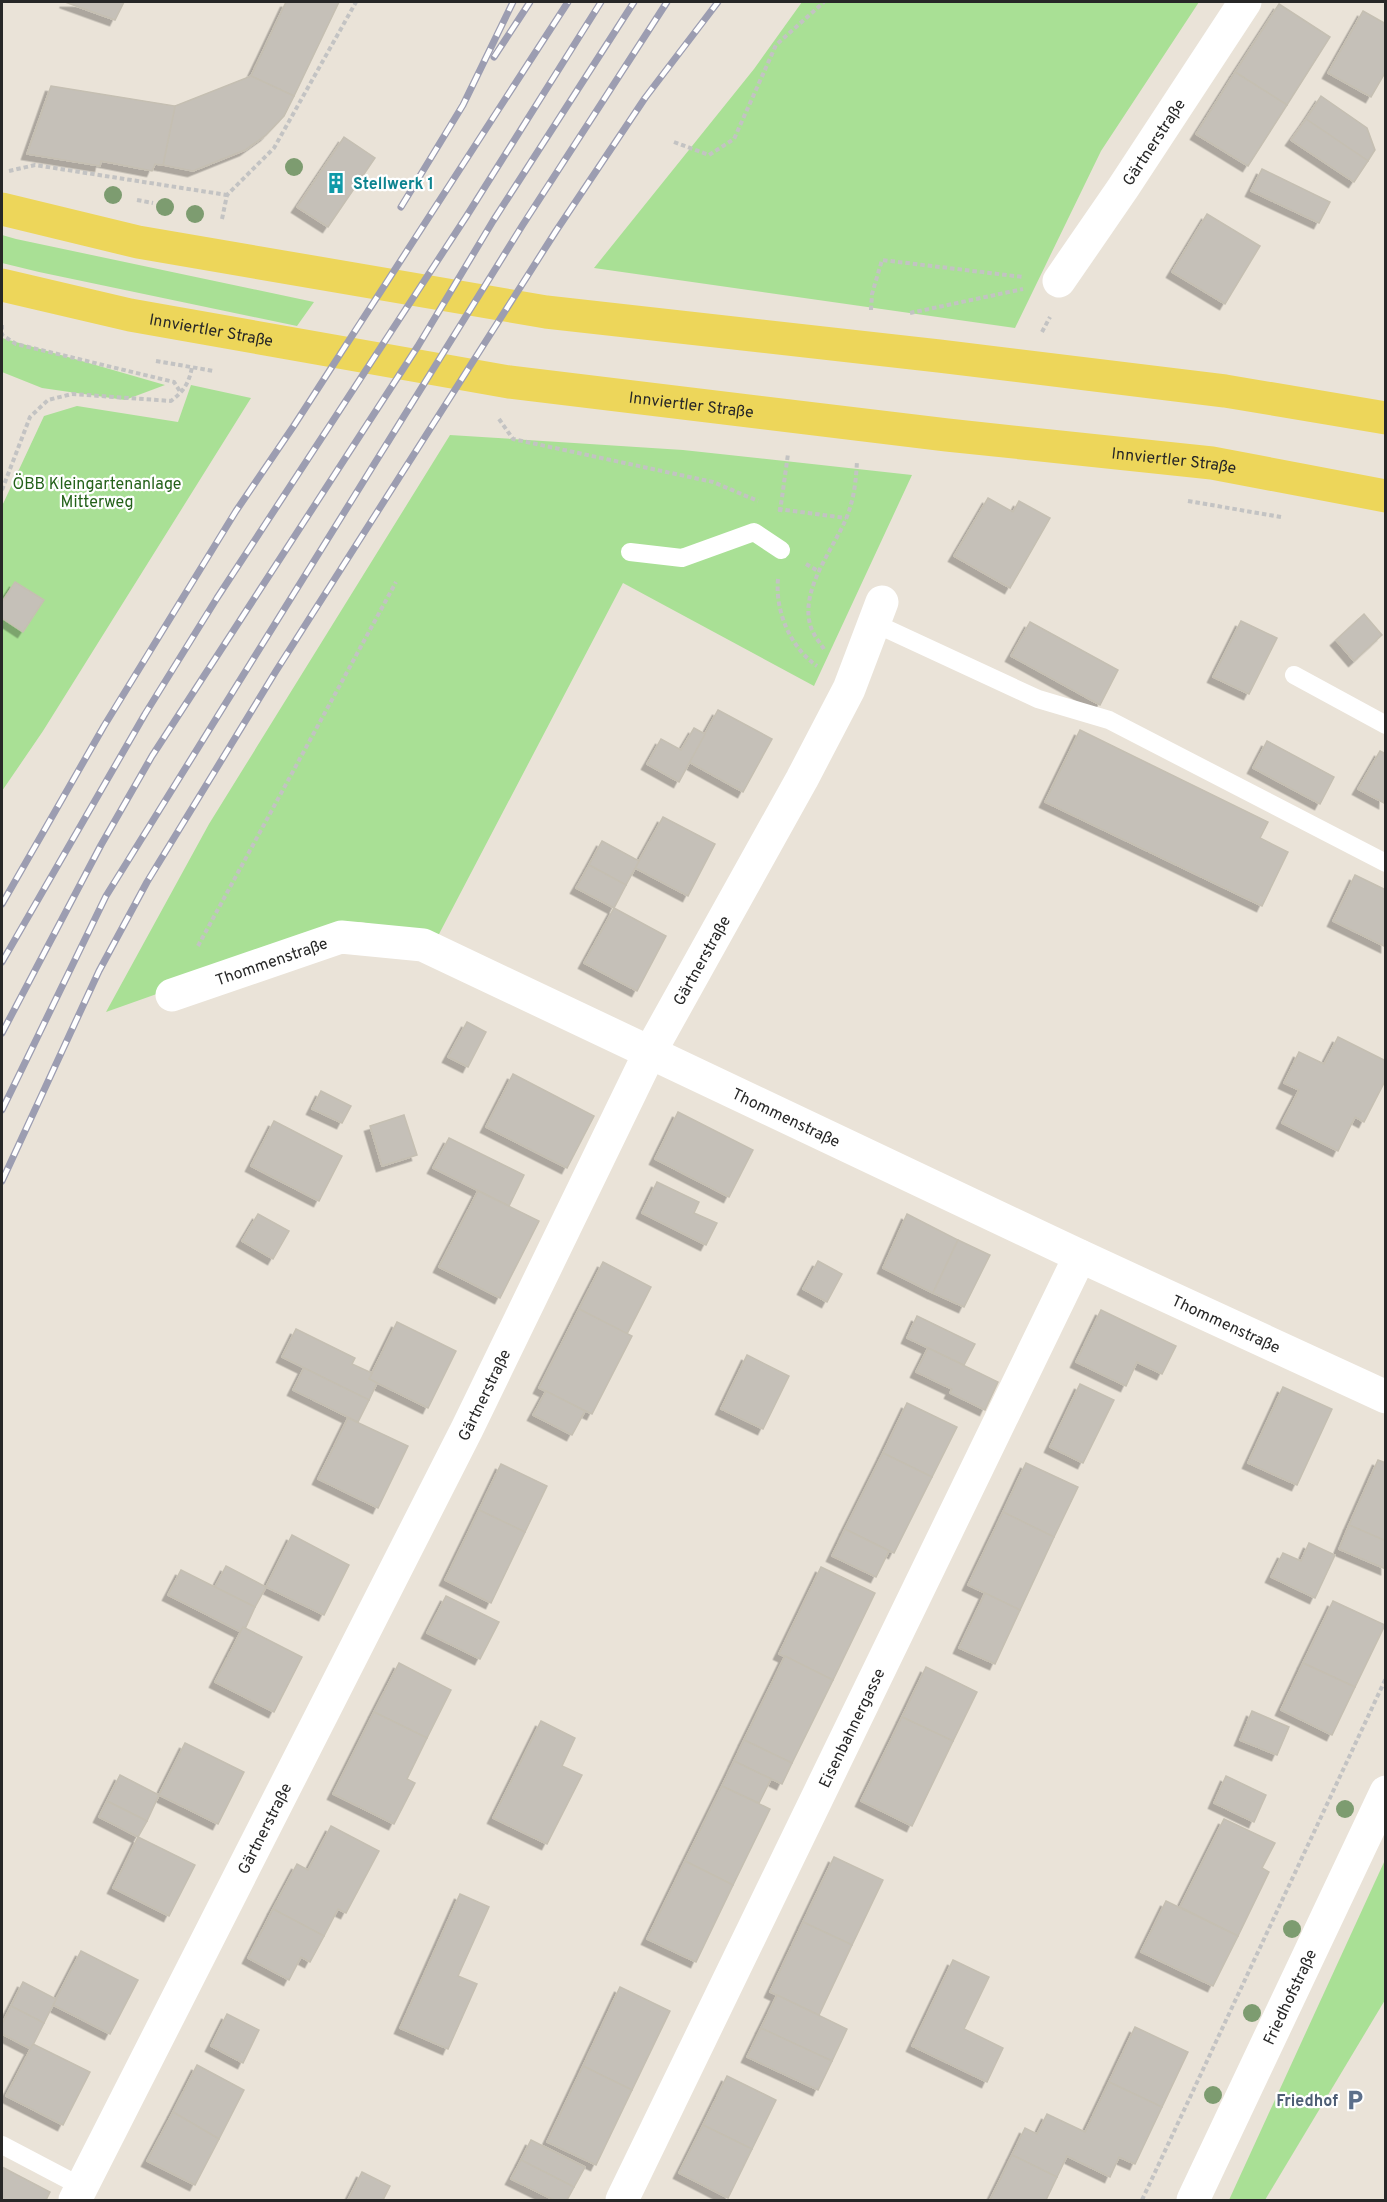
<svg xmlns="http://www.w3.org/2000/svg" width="1387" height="2202" viewBox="0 0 1387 2202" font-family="Overpass,sans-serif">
<defs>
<filter id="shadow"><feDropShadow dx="-5.5" dy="5.5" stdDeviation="0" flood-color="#0004"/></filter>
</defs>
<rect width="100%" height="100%" fill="#eae3d8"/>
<g fill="#a9e095">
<polygon points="802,2 1199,2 1101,151 1015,328 594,268 754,69"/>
<polygon points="2,235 16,239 314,302 297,326 39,272 2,263"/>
<polygon points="2,338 165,385 125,400 42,388 2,372"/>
<polygon points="191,385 251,398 43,731 2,791 2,506 44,416 77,406 178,422"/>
<polygon points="450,435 683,450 912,475 814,686 623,583 438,936 360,922 106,1012 209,824"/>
<polygon points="1385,1860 1385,2000 1265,2200 1229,2200"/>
</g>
<g fill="#c5c0b8" stroke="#c5bfb2" stroke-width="1.5" filter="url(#shadow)">
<polygon points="65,2 124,2 115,20"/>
<polygon points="286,2 339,2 294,96 251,76"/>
<polygon points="1279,4 1330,37 1287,105 1235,72"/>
<polygon points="1363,11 1386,24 1386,71 1371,97 1328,73"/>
<polygon points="1235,72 1287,105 1248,166 1196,134"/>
<polygon points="251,76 294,96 284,116 266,135 245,150 193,171 163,165 175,106"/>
<polygon points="51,86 175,106 163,165 155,164 152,171 101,161 100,166 27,154"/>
<polygon points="1321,96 1367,128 1375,150 1368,161 1306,119"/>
<polygon points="1306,119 1368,161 1354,182 1291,140"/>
<polygon points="344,137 375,158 328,227 297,207"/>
<polygon points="1262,169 1330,202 1319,223 1251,191"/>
<polygon points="1207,214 1260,246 1225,304 1172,272"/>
<polygon points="988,498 1013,512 1019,501 1050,518 1010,588 954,556"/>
<polygon points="15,582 44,600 23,632 2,618 2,602"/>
<polygon points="1364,614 1382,635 1354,661 1336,640"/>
<polygon points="1241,621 1277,638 1249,694 1213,677"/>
<polygon points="1030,622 1118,670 1100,705 1011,656"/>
<polygon points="718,710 772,739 743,792 689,762"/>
<polygon points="694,728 705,734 679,782 647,764 661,739 681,750"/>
<polygon points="1080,730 1268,822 1260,838 1288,852 1262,906 1045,802"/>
<polygon points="1267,741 1334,777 1320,804 1253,768"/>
<polygon points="1380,751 1386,754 1384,803 1358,789"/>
<polygon points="663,817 715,844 688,896 635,868"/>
<polygon points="602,841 639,861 626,885 589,865"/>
<polygon points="589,865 626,885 614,908 576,888"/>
<polygon points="1355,875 1386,890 1386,947 1333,921"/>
<polygon points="614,908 666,936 637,991 584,963"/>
<polygon points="467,1022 486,1032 468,1067 448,1057"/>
<polygon points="1338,1037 1386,1061 1386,1079 1364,1122 1355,1117 1338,1151 1282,1123 1299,1090 1284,1083 1299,1052 1324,1064"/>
<polygon points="513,1074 594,1116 567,1168 486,1127"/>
<polygon points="321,1091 351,1106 342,1123 312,1109"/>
<polygon points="678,1112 753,1150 729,1197 655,1159"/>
<polygon points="404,1115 417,1155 382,1166 370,1126"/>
<polygon points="274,1121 342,1156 319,1201 251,1166"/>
<polygon points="449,1138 524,1175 509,1206 433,1168"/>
<polygon points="657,1182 699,1202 694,1213 717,1223 706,1245 642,1213"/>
<polygon points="478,1191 539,1221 500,1298 439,1267"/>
<polygon points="258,1214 289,1231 273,1259 242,1241"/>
<polygon points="907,1214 958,1240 933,1293 883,1268"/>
<polygon points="958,1240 990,1255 964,1307 933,1293"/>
<polygon points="818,1261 842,1274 827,1302 803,1289"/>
<polygon points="603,1262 651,1287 627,1334 579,1309"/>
<polygon points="579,1309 632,1336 592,1414 539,1388"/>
<polygon points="1101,1310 1176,1346 1162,1374 1137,1362 1126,1386 1076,1362"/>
<polygon points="917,1316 975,1344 964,1365 907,1338"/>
<polygon points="397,1322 456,1351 428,1408 369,1379"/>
<polygon points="296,1329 355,1358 352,1364 372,1373 369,1379 377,1383 369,1400 282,1357"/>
<polygon points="928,1348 998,1382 985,1410 950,1393 952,1389 916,1372"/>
<polygon points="747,1355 789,1376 763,1429 721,1409"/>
<polygon points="304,1368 369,1400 358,1422 293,1390"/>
<polygon points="1080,1384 1114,1400 1083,1463 1050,1447"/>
<polygon points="1283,1387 1332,1409 1297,1485 1248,1463"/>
<polygon points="546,1391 585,1411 572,1435 533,1415"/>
<polygon points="907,1403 957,1427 932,1477 883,1453"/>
<polygon points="348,1418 408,1446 378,1508 318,1479"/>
<polygon points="883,1453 932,1477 894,1553 845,1529"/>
<polygon points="1378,1460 1386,1463 1386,1541 1349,1525"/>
<polygon points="1026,1463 1078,1487 1054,1537 1003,1512"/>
<polygon points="501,1464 547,1486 525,1532 479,1510"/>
<polygon points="479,1510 525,1532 491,1603 445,1580"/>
<polygon points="1003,1512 1054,1537 1020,1610 968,1585"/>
<polygon points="1349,1525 1386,1541 1386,1569 1339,1549"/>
<polygon points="845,1529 889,1551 876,1577 832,1556"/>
<polygon points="292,1535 349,1565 324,1615 266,1587"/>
<polygon points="1309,1543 1335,1555 1315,1598 1271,1577 1283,1553 1301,1561"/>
<polygon points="226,1566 266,1587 255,1607 215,1587"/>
<polygon points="821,1567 875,1593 833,1680 779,1654"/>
<polygon points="181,1570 255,1607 245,1629 243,1627 241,1632 168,1595"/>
<polygon points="985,1593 1020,1610 995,1664 959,1648"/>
<polygon points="446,1596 499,1622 480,1659 427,1633"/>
<polygon points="1333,1601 1385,1625 1355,1687 1303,1663"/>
<polygon points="243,1627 302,1657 274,1712 215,1682"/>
<polygon points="785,1656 833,1680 792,1763 744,1740"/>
<polygon points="399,1663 451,1690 427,1738 374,1712"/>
<polygon points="1303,1663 1355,1687 1332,1735 1281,1710"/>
<polygon points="926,1667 977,1692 953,1741 902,1717"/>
<polygon points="1252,1711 1289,1727 1277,1755 1240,1740"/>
<polygon points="374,1712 427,1738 407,1779 415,1783 394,1824 333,1794"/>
<polygon points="902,1717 953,1741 912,1826 861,1801"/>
<polygon points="541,1721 575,1738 562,1766 582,1775 547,1844 493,1818"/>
<polygon points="744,1740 792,1763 782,1784 734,1761"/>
<polygon points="185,1743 244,1772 218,1824 159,1795"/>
<polygon points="734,1761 771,1779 759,1803 722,1786"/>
<polygon points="120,1775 159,1795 147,1821 107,1801"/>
<polygon points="1226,1776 1266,1795 1254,1822 1214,1803"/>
<polygon points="722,1786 770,1809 733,1885 685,1861"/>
<polygon points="107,1801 147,1821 138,1837 99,1817"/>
<polygon points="1224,1819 1275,1843 1262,1868 1269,1872 1238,1936 1180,1907"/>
<polygon points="331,1826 379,1851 346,1913 338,1909 324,1936 273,1909 297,1864 308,1870"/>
<polygon points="138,1837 195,1865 169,1916 113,1888"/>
<polygon points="834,1857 883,1880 852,1945 803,1922"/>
<polygon points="685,1861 733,1885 696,1962 647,1939"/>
<polygon points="460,1894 489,1907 458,1976 477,1984 448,2049 400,2028"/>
<polygon points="1166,1901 1238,1936 1213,1986 1141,1952"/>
<polygon points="273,1909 324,1936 310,1962 301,1957 289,1980 248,1958"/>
<polygon points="803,1922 852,1945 819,2015 770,1992"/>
<polygon points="81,1951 138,1980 110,2034 53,2005"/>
<polygon points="953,1960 989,1977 964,2029 1003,2048 987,2082 912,2046"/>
<polygon points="23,1982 56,1999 44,2023 11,2006"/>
<polygon points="620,1987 670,2011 632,2090 583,2066"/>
<polygon points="777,1995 847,2029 832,2061 761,2028"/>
<polygon points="11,2006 44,2023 31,2049 2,2034 2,2024"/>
<polygon points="227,2014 259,2030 243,2063 211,2046"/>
<polygon points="1135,2027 1188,2052 1162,2107 1109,2082"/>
<polygon points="761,2028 832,2061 818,2090 747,2057"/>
<polygon points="33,2044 90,2072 63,2125 6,2096"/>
<polygon points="197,2065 244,2090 219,2139 173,2112"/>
<polygon points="583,2066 632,2090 596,2165 547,2142"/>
<polygon points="727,2076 776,2100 752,2149 703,2125"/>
<polygon points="1109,2082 1162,2107 1135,2164 1119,2157 1110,2177 1067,2156 1057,2177 1012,2155 1025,2128 1037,2134 1047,2114 1085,2132"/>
<polygon points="173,2112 219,2139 195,2185 147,2161"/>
<polygon points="703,2125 752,2149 728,2198 679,2173"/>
<polygon points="531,2140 585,2167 574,2187 521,2160"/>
<polygon points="1012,2155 1057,2177 1046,2200 990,2200"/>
<polygon points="521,2160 574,2187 567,2200 554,2200 511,2179"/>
<polygon points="2,2167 50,2192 46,2200 2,2200"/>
<polygon points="362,2172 390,2186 383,2200 348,2200"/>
</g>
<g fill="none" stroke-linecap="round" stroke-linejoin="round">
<g stroke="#c3c3c3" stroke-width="4" stroke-dasharray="4.5 3" stroke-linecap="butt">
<polyline points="674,142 709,155 734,139 776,45 824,2"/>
<polyline points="9,171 35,165 227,195"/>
<polyline points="137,200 153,203"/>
<polyline points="222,219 227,195 274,148 356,2"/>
<polyline points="871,310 872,294 882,260 1023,277"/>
<polyline points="910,313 1023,289"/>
<polyline points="2,325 2,335 16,344 174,382 181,393"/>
<polyline points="1042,332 1050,317"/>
<polyline points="156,361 214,371"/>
<polyline points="499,419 513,439 713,482 758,501"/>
<path d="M2,490L30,417L48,400L72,394L171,401C184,391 189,383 192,367"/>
<polyline points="1188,501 1281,517"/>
<polyline points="778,509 846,518"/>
<polyline points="780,512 788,454"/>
<polyline points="806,564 818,571"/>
<path d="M778,579C775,611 790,647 817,666"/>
<path d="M824,649C820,643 815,637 812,630C797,594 832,551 846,519C854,500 856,481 857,461"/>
<polyline points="198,946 396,582"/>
<polyline points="1142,2200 1386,1678"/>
</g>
<g stroke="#fff" stroke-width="18">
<polyline points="630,552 682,558 754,532 781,550"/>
<polyline points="874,623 1038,699 1109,720 1386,863"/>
<polyline points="1294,675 1386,725"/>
<polyline points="2,2145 82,2187"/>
</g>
<g stroke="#fff" stroke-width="33">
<path id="s1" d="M1059,281L1123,188L1245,2"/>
<path id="s2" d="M172,995L341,937L423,945L1080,1256L1386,1397"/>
<path id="s3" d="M75,2200L467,1429L650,1052L802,779L849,689L882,602"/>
<path id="s4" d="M622,2200L1080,1256"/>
</g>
<path stroke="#fff" stroke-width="33" id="s5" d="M1193,2200L1386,1792"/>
<g stroke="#edd65a" stroke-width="33">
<polyline points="2,209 138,242 546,312 939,356 1225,391 1386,418"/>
<path id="s6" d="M2,285L130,315L509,382L947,435L1212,463L1386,496"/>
</g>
<defs>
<g id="rail">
<polyline points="494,57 530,2"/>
<polyline points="401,207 463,105 513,2"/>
<polyline points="2,904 104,726 236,511 293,427 568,2"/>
<polyline points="2,962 145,714 217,598 466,217 601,2"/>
<polyline points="2,1033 101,845 152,756 418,346 493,221 634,2"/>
<polyline points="2,1110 106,896 522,226 667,2"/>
<polyline points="2,1181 99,971 147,882 276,671 556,231 645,98 718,2"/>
</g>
</defs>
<use href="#rail" stroke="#9c9db1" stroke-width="7"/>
<use href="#rail" stroke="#fff" stroke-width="4.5" stroke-dasharray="14" stroke-linecap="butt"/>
</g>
<g fill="#7d9c70">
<circle cx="294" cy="167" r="9"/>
<circle cx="113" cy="195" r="9"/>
<circle cx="165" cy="207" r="9"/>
<circle cx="195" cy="214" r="9"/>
<circle cx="1345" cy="1809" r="9"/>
<circle cx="1292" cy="1929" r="9"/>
<circle cx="1252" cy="2013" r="9"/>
<circle cx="1213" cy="2095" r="9"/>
</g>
<defs>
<symbol id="building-bare" viewBox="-9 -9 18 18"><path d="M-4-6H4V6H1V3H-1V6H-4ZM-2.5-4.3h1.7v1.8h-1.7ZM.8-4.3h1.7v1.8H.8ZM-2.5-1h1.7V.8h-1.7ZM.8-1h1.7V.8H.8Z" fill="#0f9aa8" stroke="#fff" stroke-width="2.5" paint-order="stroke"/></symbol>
<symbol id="parking-bare" viewBox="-9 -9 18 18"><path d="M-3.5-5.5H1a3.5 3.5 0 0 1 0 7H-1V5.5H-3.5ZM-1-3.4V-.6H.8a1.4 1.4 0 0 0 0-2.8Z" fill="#5c6f8a" stroke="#fff" stroke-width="2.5" paint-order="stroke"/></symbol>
</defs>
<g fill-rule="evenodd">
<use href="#building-bare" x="321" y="168" width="30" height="30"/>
<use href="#parking-bare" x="1340" y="2085" width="30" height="30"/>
</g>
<g text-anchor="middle" stroke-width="4.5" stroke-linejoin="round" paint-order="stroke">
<g font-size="16" fill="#272727" stroke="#fff">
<text dy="6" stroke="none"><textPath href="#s1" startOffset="168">Gärtnerstraße</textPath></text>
<text dy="6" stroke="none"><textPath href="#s6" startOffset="214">Innviertler Straße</textPath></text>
<text dy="6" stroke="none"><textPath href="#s6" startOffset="700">Innviertler Straße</textPath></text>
<text dy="6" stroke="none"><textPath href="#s6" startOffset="1186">Innviertler Straße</textPath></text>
<text dy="6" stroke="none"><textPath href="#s3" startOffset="1389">Gärtnerstraße</textPath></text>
<text dy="6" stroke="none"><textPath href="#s2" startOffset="105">Thommenstraße</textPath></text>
<text dy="6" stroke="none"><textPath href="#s2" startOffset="663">Thommenstraße</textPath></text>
<text dy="6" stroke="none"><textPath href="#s2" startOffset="1149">Thommenstraße</textPath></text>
<text dy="6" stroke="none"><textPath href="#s3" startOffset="903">Gärtnerstraße</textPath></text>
<text dy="6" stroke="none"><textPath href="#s4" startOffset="525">Eisenbahnergasse</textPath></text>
<text dy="6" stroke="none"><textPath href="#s3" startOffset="417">Gärtnerstraße</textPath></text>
<text dy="6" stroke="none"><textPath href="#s5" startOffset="225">Friedhofstraße</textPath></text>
</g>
<g font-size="16" font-weight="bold" fill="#0d838f" stroke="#fff" text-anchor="start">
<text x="353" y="189">Stellwerk 1</text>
</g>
<g font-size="16" fill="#24611a" stroke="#fff">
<text x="97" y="489">ÖBB Kleingartenanlage<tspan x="97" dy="18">Mitterweg</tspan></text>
</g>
<g font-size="16" font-weight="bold" fill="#4e5e75" stroke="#fff" text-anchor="end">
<text x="1338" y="2106">Friedhof</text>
</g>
</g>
<rect width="1387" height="2202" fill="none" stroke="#272727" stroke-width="6"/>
</svg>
